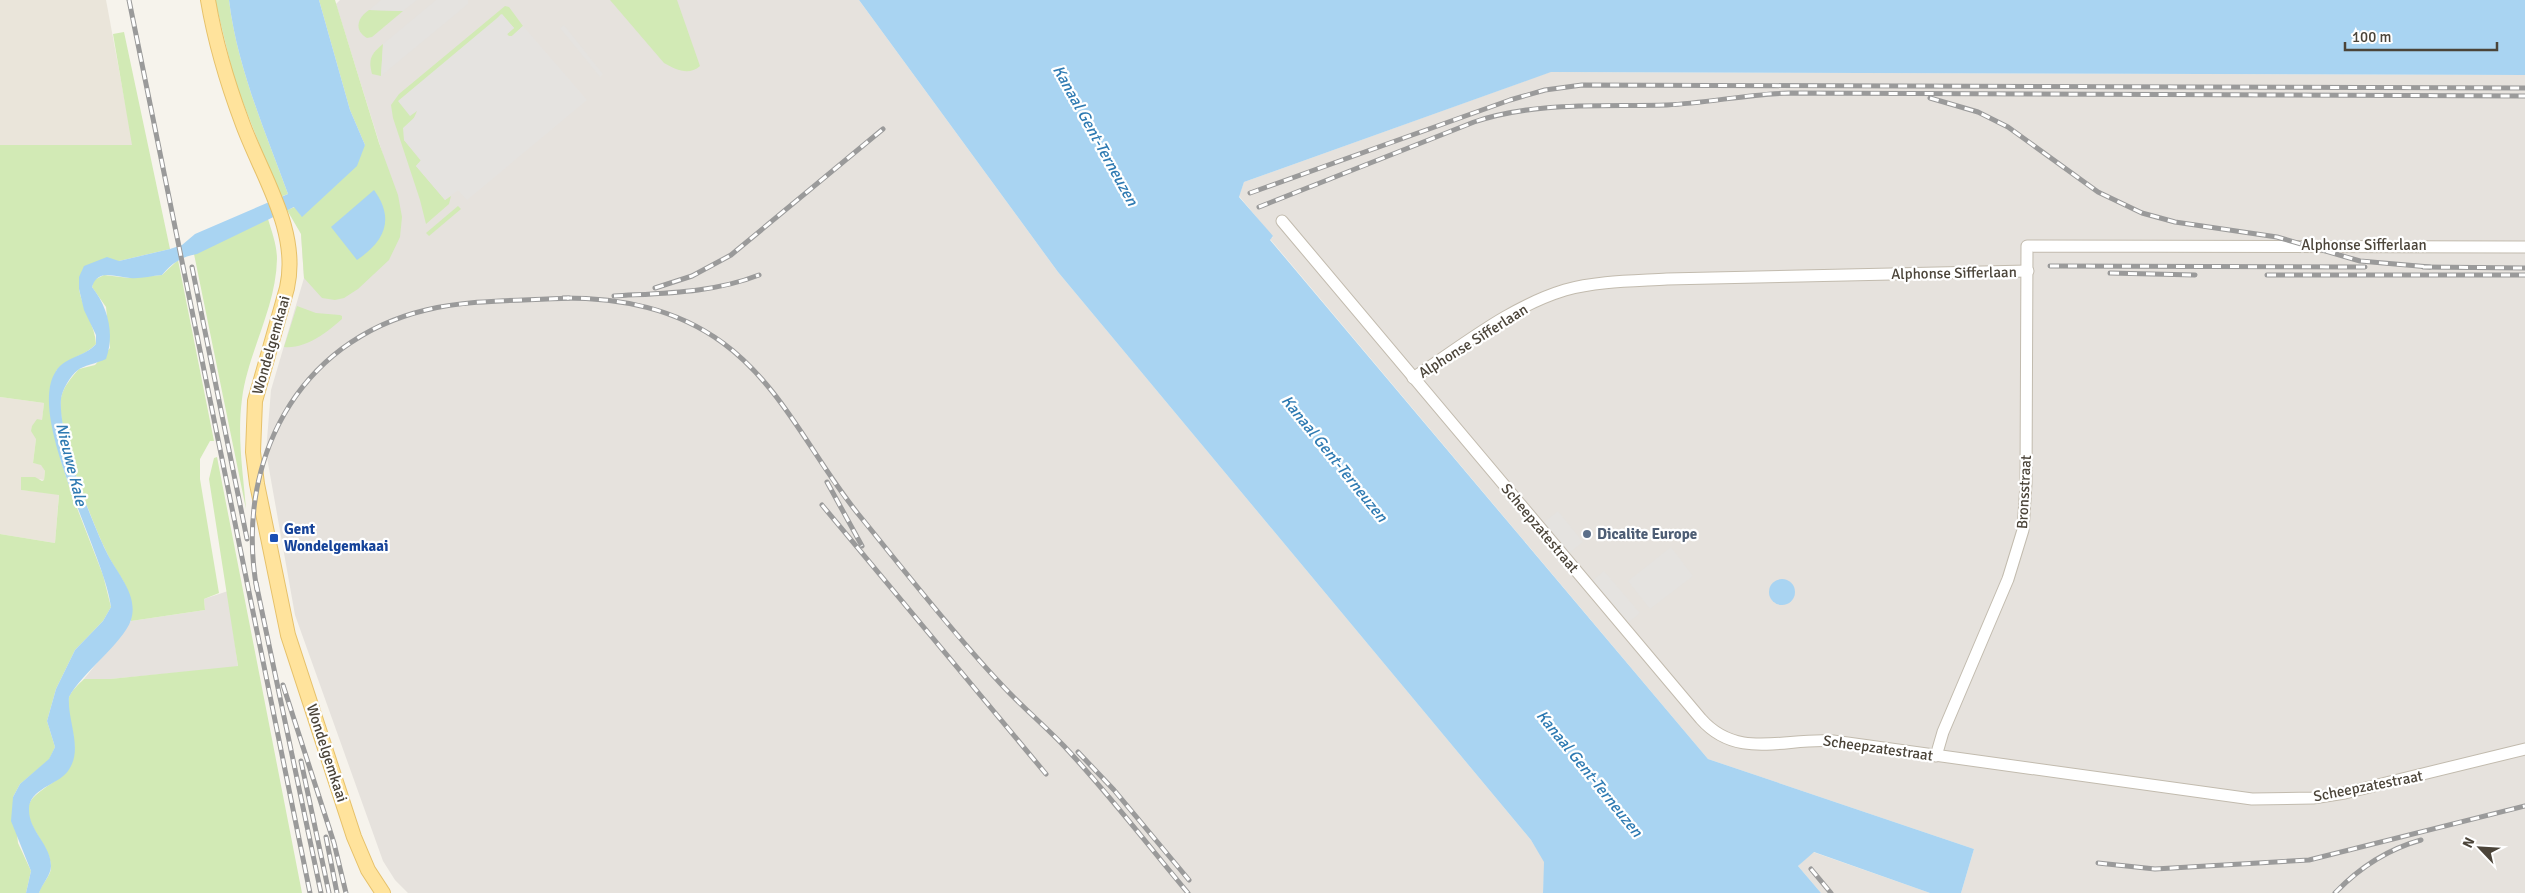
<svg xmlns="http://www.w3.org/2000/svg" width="2525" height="893" viewBox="0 0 2525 893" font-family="Signika,sans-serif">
<rect width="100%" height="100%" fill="#f6f3ec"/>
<g fill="#eae5da">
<polygon points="0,0 106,0 133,145 0,145"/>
<polygon points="0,397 44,403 42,421 36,439 33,463 41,464 45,471 44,480 38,479 21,490 59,494 55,543 0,534"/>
</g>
<g fill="#e6e2dd">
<polygon points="340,0 859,0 1058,272 1531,840 1545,862 1543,893 408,893 395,880 383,861 295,615 266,452 271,390 304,278 301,234 383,155 336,4"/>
<polygon points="1550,72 2525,75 2525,893 1961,893 1974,849 1708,759 1270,239 1273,237 1239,196 1244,182"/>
<polygon points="228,591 238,667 110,679 84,679 131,621 205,610 204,599"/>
<polygon points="1813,852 1930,893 1821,893 1798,866"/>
</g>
<g fill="#d2eab5">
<path d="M215,0H229C237,67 265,131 288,194L280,197L235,82Z"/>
<polygon points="319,0 335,0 379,143 398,195 402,217 400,237 389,260 358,289 344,298 335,300 322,298 304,278 301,234 287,210 295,207 302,216 365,145 350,110"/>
<path d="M610,0H677L700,66C689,76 676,70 664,63Z"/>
<polygon points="505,6 509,7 523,26 512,36 509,36 507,34 514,28 501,14 417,111 404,140 421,161 416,166 445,200 451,196 449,204 426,224 420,200 393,118 391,105 399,94"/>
<path d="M369,10L403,11L372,37L367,38C353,30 358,17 369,10Z"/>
<path d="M124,32L170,249L119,261L79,289C82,308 95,325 96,344C84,357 68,357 56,371L60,458L72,495L103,575L111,607L103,621L75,650L56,689L47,721L55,747L49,760L20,784L13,797L18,843L31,871L26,893H0V534L55,543L59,495L21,490V477H35L42,481L44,480L45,471L41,465L33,463L36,439L31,431L32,426L37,419L42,420L44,403L0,397V145H132L113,34Z"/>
<path d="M383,44L381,76L372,74C368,59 371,54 383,44Z"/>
<polygon points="458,206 461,209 429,236 426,233"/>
<path d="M268,219C272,232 277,246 277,259C276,308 248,352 242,399C237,437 243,472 246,509L194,254Z"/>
<path d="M178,260L214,441H210L200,459V479L219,593L204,599L205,610L131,621C133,584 120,581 106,551C91,520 56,430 61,398C63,387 72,377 79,369L95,365L110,348L106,307L92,287L94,280L104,275L129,278L162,275Z"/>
<path d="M297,306L316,313L340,315L342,316V319C326,333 306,349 284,347Z"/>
<path d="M217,457L302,893H39C41,884 52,875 51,866C50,846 29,830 28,810C28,790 65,783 72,761C80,737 64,715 69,697C72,690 78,685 84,679H110L238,666L209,479L214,458Z"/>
</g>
<g fill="#e5e3e0">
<polygon points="381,0 417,0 403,11 369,10"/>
<polygon points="436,0 468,0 468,4 381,76 383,44"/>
<polygon points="502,14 514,28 507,34 508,36 512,36 523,26 587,100 467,200 458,190 445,200 416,166 421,160 404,140 403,128 416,116 417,111 410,116 398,101"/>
<polygon points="564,25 603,74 600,77 560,28"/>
<polygon points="1558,511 1583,542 1568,554 1543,523"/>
<polygon points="1671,547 1693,576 1650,609 1628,581"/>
<polygon points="1604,571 1640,613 1628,623 1592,581"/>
</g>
<g fill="#a9d4f2">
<path d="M229,0H319L350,110L365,145L357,166L302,217L294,207L197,254C181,257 172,263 162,275C151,276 140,279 130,278C115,277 98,268 92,287C108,307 115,334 106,359C98,363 82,366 78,370C70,376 62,390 61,399C58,435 90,518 106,551C116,573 139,594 131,620C123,643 81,674 69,697C67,721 84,749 68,771C58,785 28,789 29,810C29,831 51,845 51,866C51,875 42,884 39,893H26L31,871L11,821L13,797L20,784L49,759L55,747L47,721L56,689L75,650L103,621L111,607C105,554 25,417 56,371C66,356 85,357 96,344V335L84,310L79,289V277L84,266L107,257L119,261L170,249L182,245L195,234L288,194C265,131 237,67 229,0Z"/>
<polygon points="859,0 2525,0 2525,75 1551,72 1244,182 1239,197 1273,236 1270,240 1708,759 1974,849 1961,893 1930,893 1814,852 1798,866 1821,893 1543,893 1544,862 1531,840 1058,272"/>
<path d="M374,190C395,219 385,241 357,260L331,227Z"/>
<circle cx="1782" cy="592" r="13"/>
</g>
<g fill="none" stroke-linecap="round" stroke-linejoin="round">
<defs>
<g id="minor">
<path d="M1282,221L1701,719C1738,761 1786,737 1833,741L2252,799L2313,798L2345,793L2525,749"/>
<path d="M1413,378C1461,347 1509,307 1565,290C1597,281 1634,281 1667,279L2028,271"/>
<polyline points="1936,756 1943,732 2008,579 2023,530 2026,484 2027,246 2525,247"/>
</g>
<path id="major" d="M208,0C215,41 227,82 242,122C261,175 300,230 287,288L255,401L253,452L257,484L288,635L354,837L368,870L383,893"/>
</defs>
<use href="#minor" stroke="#c2bbae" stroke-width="13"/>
<use href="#major" stroke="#e6c16a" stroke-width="16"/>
<use href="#minor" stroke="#fff" stroke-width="11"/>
<use href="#major" stroke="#ffe39c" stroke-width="14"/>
<defs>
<g id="rail">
<polyline points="129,0 310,893"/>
<polyline points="1930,98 1978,112 2008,127 2098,192 2142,213 2175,222 2277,237 2360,261 2430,267"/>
<polyline points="1250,193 1510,100 1545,90 1582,85 2525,88"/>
<path d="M1259,207L1474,122C1536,101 1603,107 1667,105C1708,103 1748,94 1789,93L2525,96"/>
<polyline points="2050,266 2365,267"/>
<polyline points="192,267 247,539"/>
<polyline points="2423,267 2525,268"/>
<polyline points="2110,273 2195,275"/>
<polyline points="2267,275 2525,275"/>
<polyline points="655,288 692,276 731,255 883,129"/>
<path d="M614,296C664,293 713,293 759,275"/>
<path d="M563,298C621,298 675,308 723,343C783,387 813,459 859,515C904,570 951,631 1000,683C1020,705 1043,724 1064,746C1108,793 1147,844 1188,893"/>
<polyline points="827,482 862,546"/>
<polyline points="822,505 1046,774"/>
<polyline points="256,583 321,893"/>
<path d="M257,590C234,464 296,341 426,310C472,299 522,301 569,298"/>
<polyline points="283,685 334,843 346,893"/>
<polyline points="1078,752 1114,790 1189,880"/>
<polyline points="301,761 329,893"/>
<polyline points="326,837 337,893"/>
<polyline points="2098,863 2155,869 2309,860 2525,806"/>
<polyline points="1811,869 1831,893"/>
<path d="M2335,893C2358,869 2388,849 2421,840"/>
</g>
</defs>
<use href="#rail" stroke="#9a9a9a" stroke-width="5"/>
<use href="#rail" stroke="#fff" stroke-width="3" stroke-dasharray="9" stroke-linecap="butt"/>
</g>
<circle fill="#5c6f8a" stroke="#fff" stroke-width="2" cx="1587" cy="534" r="5"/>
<rect fill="#1a4fb4" stroke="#fff" stroke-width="2" x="269" y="533" width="10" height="10" rx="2.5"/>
<g text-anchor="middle" stroke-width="4.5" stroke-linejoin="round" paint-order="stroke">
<g font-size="15" fill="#4b4439" stroke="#fff">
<text x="2364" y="250">Alphonse Sifferlaan</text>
<text transform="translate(1954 273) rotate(-1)" y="5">Alphonse Sifferlaan</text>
<text transform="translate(1473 341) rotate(-32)" y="5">Alphonse Sifferlaan</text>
<text transform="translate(271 345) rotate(-74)" y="5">Wondelgemkaai</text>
<text transform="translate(2024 492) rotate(-87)" y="5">Bronsstraat</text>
<text transform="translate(1540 528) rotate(50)" y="5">Scheepzatestraat</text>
<text transform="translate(1878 748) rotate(8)" y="5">Scheepzatestraat</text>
<text transform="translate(327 753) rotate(72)" y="5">Wondelgemkaai</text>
<text transform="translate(2368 786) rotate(-11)" y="5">Scheepzatestraat</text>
</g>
<g font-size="15" font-weight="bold" fill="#164399" stroke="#fff" text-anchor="start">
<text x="284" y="534">Gent<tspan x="284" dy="17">Wondelgemkaai</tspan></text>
</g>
<g font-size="15" font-weight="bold" fill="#4e5e75" stroke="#fff" text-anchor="start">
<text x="1597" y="539">Dicalite Europe</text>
</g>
<g font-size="16" font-style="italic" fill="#2e7ab2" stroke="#fff">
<text transform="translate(1096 135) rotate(61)" y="6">Kanaal Gent-Terneuzen</text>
<text transform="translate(1335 458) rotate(51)" y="6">Kanaal Gent-Terneuzen</text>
<text transform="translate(72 464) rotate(76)" y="6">Nieuwe Kale</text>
<text transform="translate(1590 773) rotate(51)" y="6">Kanaal Gent-Terneuzen</text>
</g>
</g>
<g transform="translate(2480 848) rotate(295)" stroke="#ffffff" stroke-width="4" paint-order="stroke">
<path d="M0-4L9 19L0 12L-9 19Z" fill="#4b4439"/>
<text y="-8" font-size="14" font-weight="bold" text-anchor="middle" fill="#4b4439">N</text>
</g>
<path d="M2345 42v8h152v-8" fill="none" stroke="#4b4439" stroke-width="2.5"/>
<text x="2352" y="42" font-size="15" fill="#4b4439" stroke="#ffffff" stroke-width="4" paint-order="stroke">100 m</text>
</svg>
